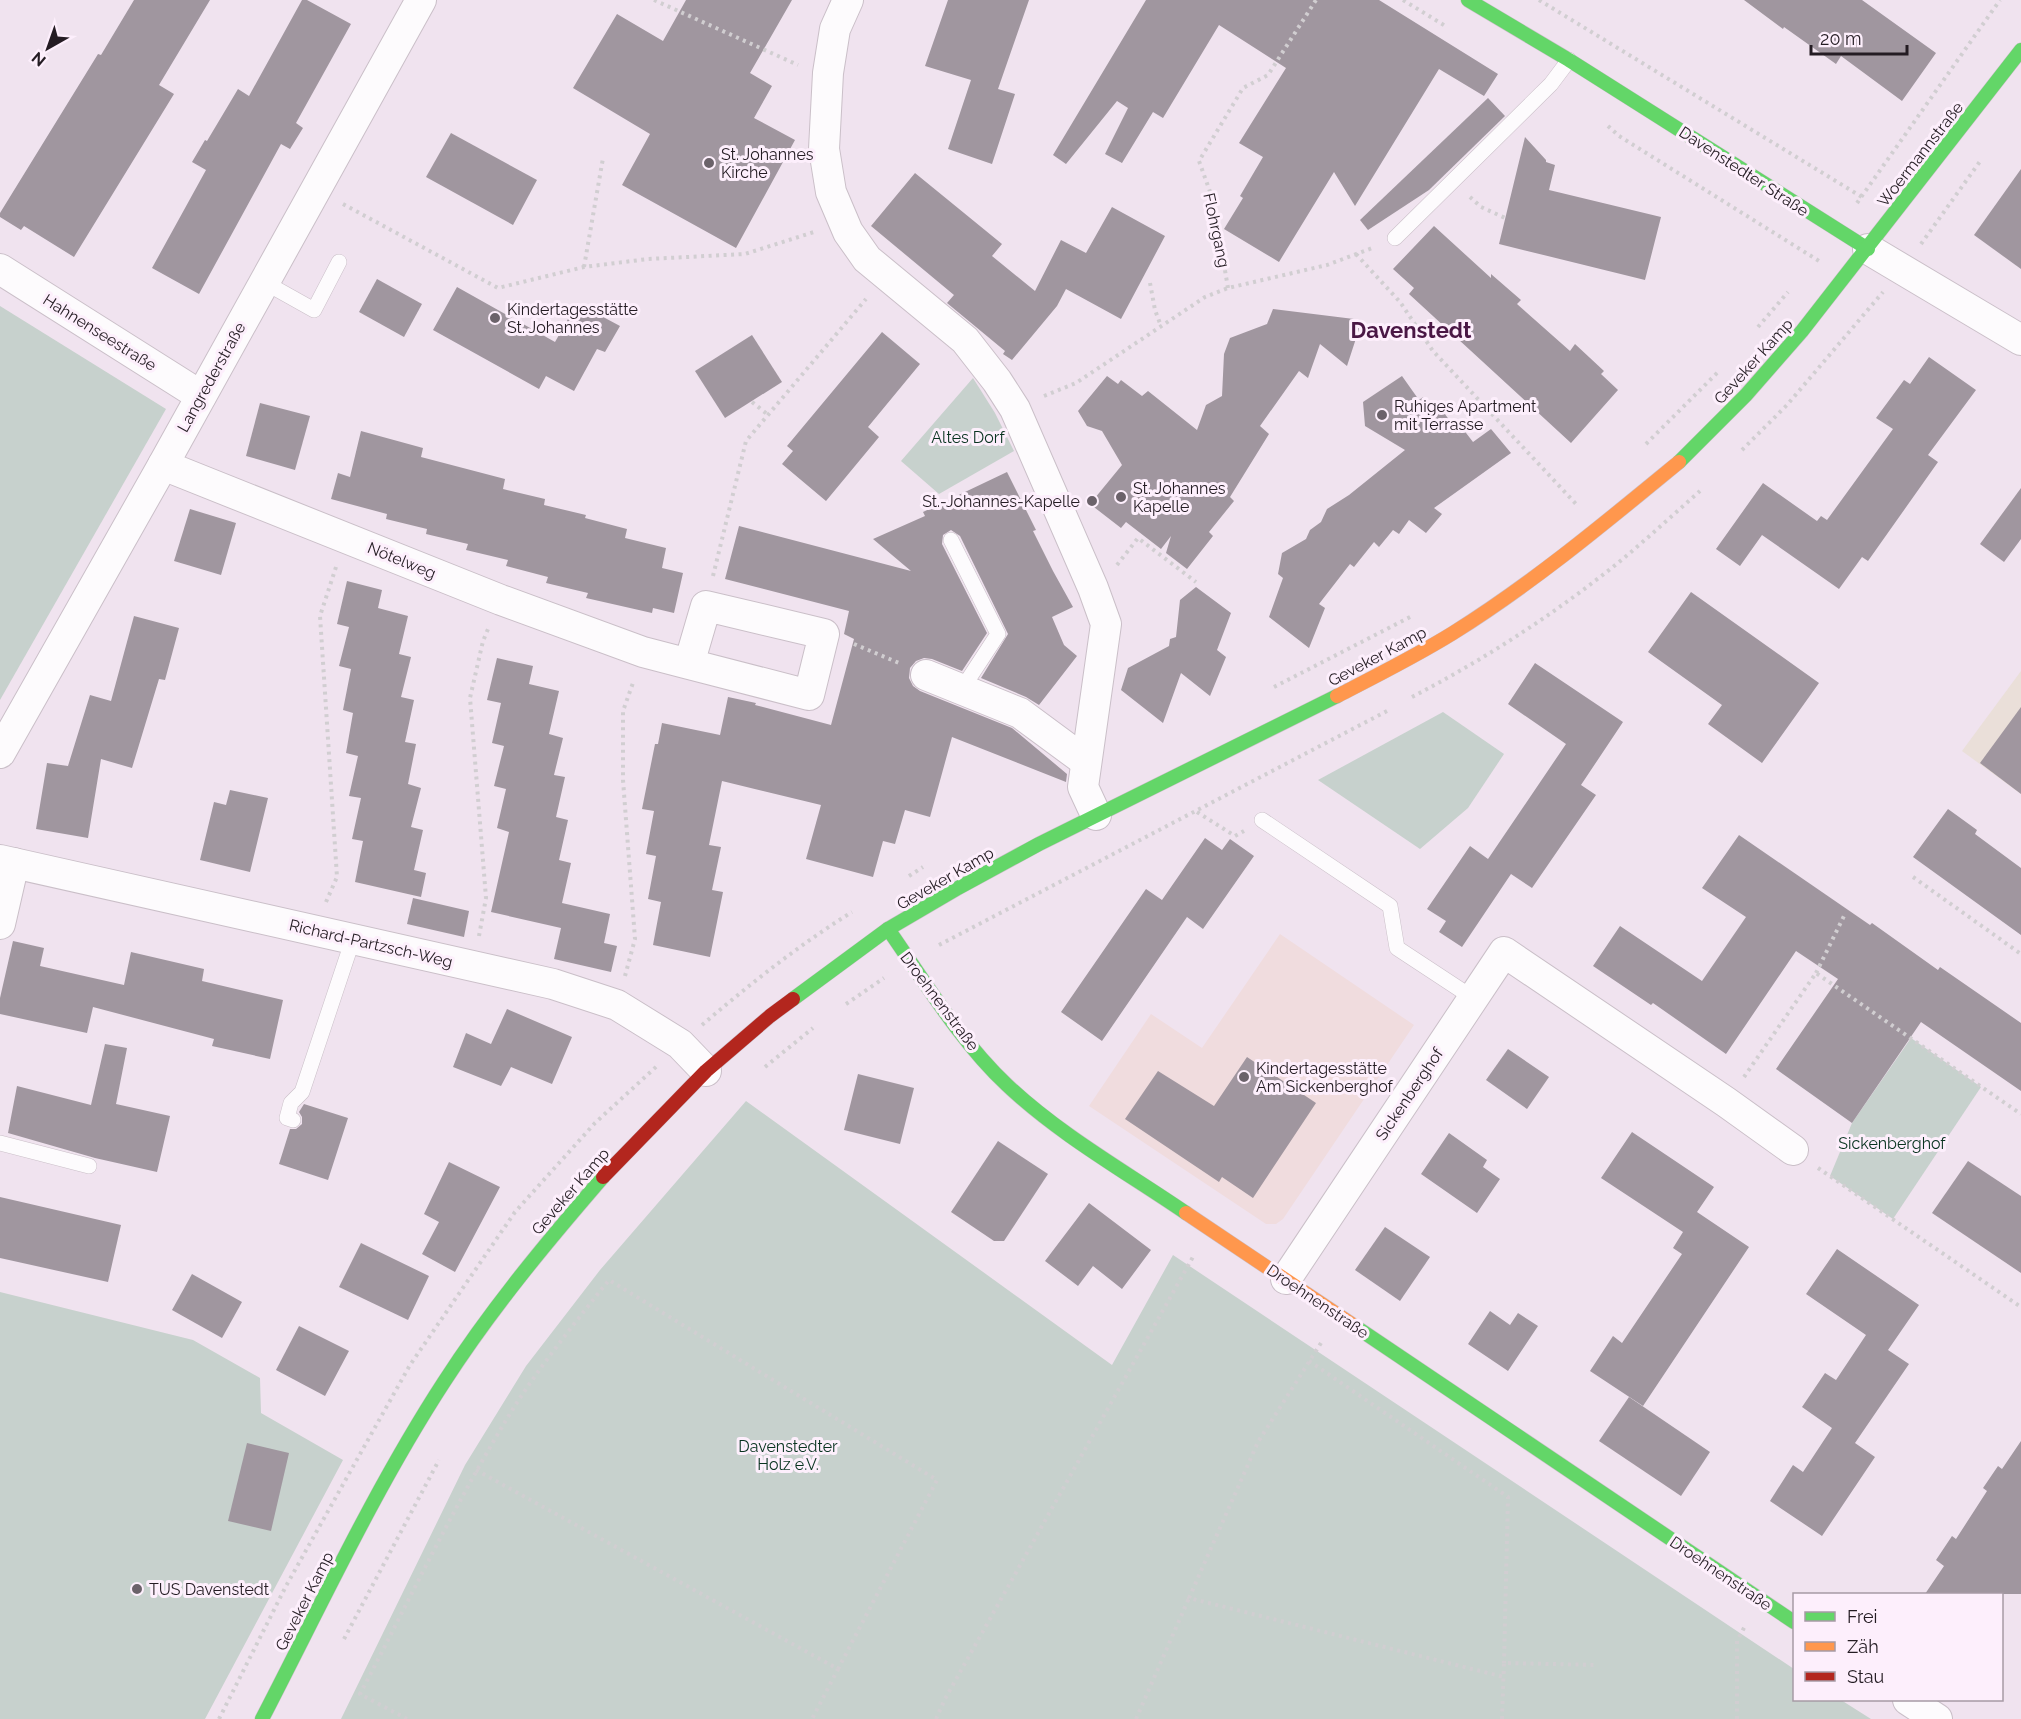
<svg xmlns="http://www.w3.org/2000/svg" width="2021" height="1719" viewBox="0 0 2021 1719" font-family="Raleway,sans-serif">
<rect width="100%" height="100%" fill="#f0e3ef"/>
<polygon fill="#eadfd9" points="2021,671 2021,794 1962,751"/>
<polygon fill="#f0dcde" points="1280,934 1414,1025 1283,1219 1276,1224 1266,1224 1089,1106 1151,1014 1202,1048"/>
<g fill="#c7d1cd">
<polygon points="0,306 166,409 0,700"/>
<polygon points="973,378 995,413 1014,451 939,494 901,461"/>
<polygon points="1443,712 1504,754 1468,808 1420,849 1318,780"/>
<polygon points="1911,1038 1981,1087 1893,1219 1830,1176 1852,1123"/>
<polygon points="746,1101 1112,1365 1173,1255 1794,1669 1794,1700 1841,1700 1871,1719 341,1719 465,1465 526,1366 600,1270"/>
<polygon points="0,1292 193,1340 260,1378 261,1413 343,1460 205,1719 0,1719"/>
</g>
<g fill="#a0969f">
<polygon points="134,0 210,0 159,85 174,94 74,257 24,226 21,230 0,217 0,213 98,54 101,55"/>
<polygon points="302,0 307,0 351,24 296,123 303,128 290,149 281,144 199,294 152,268 206,170 192,162 205,140 207,141 238,89 249,96"/>
<polygon points="686,0 792,0 750,73 772,86 754,118 795,140 736,248 622,185 650,134 573,88 617,14 663,41"/>
<polygon points="948,0 1029,0 998,89 1015,94 992,164 948,149 971,80 925,66"/>
<polygon points="1146,0 1379,0 1498,74 1484,96 1439,69 1355,206 1334,172 1279,262 1224,229 1243,198 1240,196 1263,157 1239,143 1286,68 1219,25 1163,118 1153,112 1122,163 1105,154 1128,108 1117,101 1066,164 1053,155"/>
<polygon points="1744,0 1862,0 1936,53 1902,101 1841,56 1836,64 1784,27 1783,29"/>
<polygon points="1488,98 1505,116 1429,190 1368,230 1360,220"/>
<polygon points="451,133 537,180 513,225 426,177"/>
<polygon points="1525,137 1546,160 1546,162 1555,165 1549,190 1661,217 1645,280 1499,244"/>
<polygon points="2021,169 2021,269 1974,235"/>
<polygon points="915,173 1002,244 992,256 1035,291 1061,240 1086,253 1112,207 1165,236 1121,319 1066,289 1057,306 1012,360 1003,354 1005,351 947,303 954,295 871,226"/>
<polygon points="1434,226 1491,278 1491,274 1521,300 1517,304 1570,351 1575,344 1604,371 1601,374 1618,390 1571,443 1409,294 1414,288 1393,269"/>
<polygon points="377,279 422,304 404,337 359,312"/>
<polygon points="457,287 555,342 577,303 620,326 605,352 597,349 574,391 546,376 539,389 433,330"/>
<polygon points="1273,309 1362,320 1347,366 1320,344 1308,378 1299,371 1260,426 1269,434 1230,497 1234,501 1209,532 1213,536 1187,569 1166,553 1171,536 1161,549 1126,522 1121,528 1090,504 1122,465 1102,431 1087,426 1078,411 1107,376 1118,384 1121,380 1142,396 1148,391 1197,430 1206,405 1222,396 1224,354 1230,338 1267,324"/>
<polygon points="882,332 920,364 868,427 879,437 826,501 782,464 793,451 787,446"/>
<polygon points="752,335 782,382 725,418 695,371"/>
<polygon points="1929,357 1976,390 1928,455 1938,462 1868,561 1862,557 1839,589 1762,535 1740,566 1716,549 1763,483 1817,521 1821,516 1827,520 1893,429 1876,418 1904,380 1910,384"/>
<polygon points="1402,376 1419,400 1423,397 1437,413 1442,410 1458,432 1463,429 1473,442 1491,429 1511,453 1434,508 1442,514 1426,533 1409,520 1399,534 1393,530 1379,547 1374,542 1354,567 1350,564 1319,604 1325,608 1309,648 1269,617 1283,578 1278,574 1282,553 1306,539 1310,530 1321,522 1327,509 1349,495 1405,450 1365,426 1363,402"/>
<polygon points="260,403 310,416 295,470 246,456"/>
<polygon points="361,431 423,448 421,457 505,479 503,489 545,499 544,505 586,515 585,518 627,529 625,538 666,548 662,568 683,573 674,613 653,608 652,613 586,598 588,593 546,583 548,577 506,566 508,560 466,550 468,544 426,534 427,529 386,519 387,514 331,499 338,473 350,477"/>
<polygon points="1007,472 1036,530 1033,531 1053,571 1073,607 1052,617 1064,645 1077,656 1039,705 1026,697 981,678 1008,634 960,536 951,530 943,535 942,544 987,633 962,671 932,659 924,658 916,661 910,668 909,678 913,686 920,691 1012,728 1067,774 1066,782 952,737 930,817 905,810 895,844 883,841 873,877 806,859 821,805 722,781 709,845 721,847 712,890 723,892 710,957 653,945 661,902 648,899 656,856 646,854 654,811 642,809 655,744 658,744 662,723 720,735 728,697 756,703 755,705 831,725 854,639 844,634 849,611 725,579 739,526 911,571 873,539 925,516 923,512"/>
<polygon points="2021,488 2021,539 2004,562 1980,544"/>
<polygon points="190,509 236,523 221,575 174,561"/>
<polygon points="347,581 382,590 378,608 408,616 399,654 411,657 401,697 414,700 405,742 416,744 408,784 421,788 411,827 423,830 414,870 426,873 421,897 355,882 363,841 352,839 361,798 349,796 358,756 346,753 353,713 343,710 351,669 339,666 349,627 337,624"/>
<polygon points="1196,587 1231,613 1217,650 1226,657 1210,696 1181,673 1163,723 1121,690 1128,668 1169,646 1170,639 1176,637 1180,600"/>
<polygon points="1691,592 1819,683 1762,763 1708,724 1722,705 1648,652"/>
<polygon points="134,616 179,628 165,680 159,679 132,768 101,759 88,838 36,829 47,763 68,766 90,695 111,701"/>
<polygon points="497,658 533,666 529,684 559,691 549,734 563,738 554,775 565,777 556,817 568,820 559,860 571,863 562,903 610,914 604,943 617,946 611,972 554,959 561,928 491,912 509,832 497,828 506,789 494,786 504,746 492,743 501,703 487,700"/>
<polygon points="1535,663 1623,722 1581,785 1596,795 1532,888 1511,874 1462,947 1439,932 1446,921 1427,909 1470,846 1488,859 1566,744 1508,704"/>
<polygon points="2021,707 2021,794 1980,763"/>
<polygon points="230,790 268,798 250,872 200,860 214,802 226,805"/>
<polygon points="1948,809 1977,830 1975,834 2021,868 2021,935 1913,857"/>
<polygon points="1739,835 1870,925 1872,923 1938,970 1940,967 2021,1023 2021,1091 1921,1022 1852,1123 1776,1069 1838,979 1796,951 1726,1054 1653,1003 1651,1005 1593,966 1620,926 1702,981 1746,917 1702,888"/>
<polygon points="1205,838 1222,850 1230,839 1254,856 1203,929 1187,917 1102,1041 1061,1012 1146,889 1162,900"/>
<polygon points="413,898 469,911 464,937 407,924"/>
<polygon points="13,941 44,948 40,966 124,985 131,952 204,969 202,981 283,1000 270,1059 212,1046 214,1039 93,1007 87,1033 0,1014 0,998"/>
<polygon points="507,1009 572,1037 552,1084 511,1067 501,1086 453,1067 466,1033 491,1044"/>
<polygon points="105,1044 127,1048 116,1104 170,1116 157,1172 95,1158 8,1133 17,1086 91,1105"/>
<polygon points="1508,1049 1549,1077 1527,1109 1486,1080"/>
<polygon points="1247,1057 1316,1103 1253,1198 1222,1177 1219,1182 1125,1119 1158,1071 1214,1106"/>
<polygon points="858,1074 914,1088 900,1144 844,1130"/>
<polygon points="304,1104 348,1118 328,1180 279,1164 290,1129 296,1129 302,1124 302,1117 299,1112"/>
<polygon points="1632,1132 1714,1187 1697,1212 1749,1247 1643,1406 1590,1371 1613,1336 1622,1343 1682,1254 1673,1248 1683,1232 1601,1178"/>
<polygon points="1449,1133 1487,1160 1483,1167 1500,1179 1477,1213 1421,1174"/>
<polygon points="998,1141 1048,1174 1004,1241 994,1241 951,1212"/>
<polygon points="1968,1161 2021,1196 2021,1273 1932,1213"/>
<polygon points="449,1162 500,1187 455,1272 422,1254 439,1222 424,1214"/>
<polygon points="0,1197 121,1225 108,1282 0,1258"/>
<polygon points="1089,1203 1151,1250 1122,1289 1093,1266 1078,1286 1045,1261"/>
<polygon points="1385,1227 1430,1257 1400,1301 1355,1270"/>
<polygon points="361,1243 429,1276 408,1320 339,1287"/>
<polygon points="1837,1249 1919,1305 1888,1350 1909,1364 1855,1443 1875,1457 1822,1536 1770,1501 1793,1465 1803,1472 1832,1428 1802,1407 1825,1373 1836,1380 1866,1335 1806,1294"/>
<polygon points="192,1274 242,1302 222,1338 172,1310"/>
<polygon points="1490,1311 1510,1325 1518,1313 1538,1326 1508,1371 1468,1344"/>
<polygon points="299,1326 349,1351 325,1396 276,1370"/>
<polygon points="1629,1397 1710,1452 1681,1496 1599,1441"/>
<polygon points="2021,1441 2021,1594 1925,1594 1944,1566 1936,1560 1952,1536 1956,1539 1987,1491 1983,1488 1998,1466 2002,1469"/>
<polygon points="247,1443 289,1453 271,1531 228,1521"/>
</g>
<g fill="none" stroke-linecap="round" stroke-linejoin="round">
<defs>
<g id="lane">
<polyline points="1395,238 1551,84 1569,60"/>
<polyline points="264,282 314,310 339,262"/>
<polyline points="951,540 998,634 962,689"/>
<polyline points="1262,820 1390,906 1397,948 1473,998"/>
<polyline points="293,1120 287,1118 291,1103 302,1092 353,939"/>
<polyline points="0,1143 89,1166"/>
</g>
<g id="street">
<polyline points="848,0 835,29 828,73 824,149 831,192 848,232 867,259 965,340 997,381 1015,409 1093,588 1106,624 1083,787 1096,815"/>
<polyline points="1868,249 2021,340"/>
<polyline points="0,269 201,396"/>
<polyline points="163,465 501,600 643,652 689,664 706,606 824,634 809,695 689,664"/>
<polyline points="926,675 1020,713 1085,761"/>
<polyline points="0,753 163,465 421,0"/>
<polyline points="0,860 553,984 617,1005 680,1044 706,1071"/>
<polyline points="0,924 14,863"/>
<polyline points="1286,1279 1504,952 1726,1102 1793,1150"/>
<polyline points="1908,1700 1937,1719"/>
</g>
<g id="fast">
<polyline points="1468,0 1569,60 1868,249"/>
<polyline points="1679,462 1746,395 1802,331 2021,50"/>
<path d="M888,929C925,982 960,1041 1007,1085C1060,1135 1126,1172 1186,1213"/>
<polyline points="793,999 888,929 958,888 1039,844 1337,696"/>
<polyline points="1356,1327 1794,1622"/>
<path d="M262,1719C320,1607 375,1488 444,1382C491,1309 546,1243 603,1177"/>
</g>
<g id="slow">
<path d="M1337,696C1376,676 1416,656 1453,633C1533,583 1606,522 1679,462"/>
<polyline points="1186,1213 1356,1327"/>
</g>
<polyline id="jam" points="603,1177 706,1071 770,1016 793,999"/>
</defs>
<use href="#lane" stroke="#cabfc8" stroke-width="16"/>
<use href="#street" stroke="#cabfc8" stroke-width="32"/>
<use href="#fast" stroke="#cabfc8" stroke-width="15"/>
<use href="#slow" stroke="#cabfc8" stroke-width="15"/>
<use href="#jam" stroke="#cabfc8" stroke-width="15"/>
<g stroke="#d1ced1" stroke-width="4" stroke-dasharray="3 4.5" stroke-linecap="butt">
<polyline points="654,0 798,65"/>
<polyline points="1403,0 1447,27"/>
<polyline points="1539,0 1862,197"/>
<polyline points="1608,126 1619,136 1819,261"/>
<polyline points="1470,197 1481,207 1505,218"/>
<polyline points="1857,203 2000,0"/>
<polyline points="343,204 498,288 584,267 648,259 745,254 814,232"/>
<polyline points="1921,244 1981,160"/>
<polyline points="1356,254 1400,302 1433,351 1577,505"/>
<polyline points="584,267 603,158"/>
<polyline points="1150,283 1155,310 1161,326"/>
<polyline points="1228,288 1213,200 1199,161 1243,88 1268,75 1316,0"/>
<polyline points="1758,327 1788,292"/>
<polyline points="1044,396 1076,383 1205,297 1228,288 1327,265 1375,247"/>
<polyline points="752,402 767,414"/>
<polyline points="1646,444 1719,371"/>
<polyline points="1742,450 1787,405 1883,292"/>
<polyline points="1117,565 1138,538 1196,582"/>
<polyline points="713,576 746,441 866,299"/>
<polyline points="854,644 899,663"/>
<polyline points="1274,687 1414,615"/>
<path d="M1412,697C1487,658 1559,611 1624,558C1650,536 1675,513 1700,491"/>
<polyline points="1197,812 1235,836 1244,831"/>
<polyline points="909,876 923,867"/>
<polyline points="1913,877 2021,954"/>
<polyline points="326,902 337,877 320,616 336,567"/>
<polyline points="479,936 486,898 470,698 483,641 488,629"/>
<polyline points="939,945 1387,711"/>
<polyline points="1816,973 1844,916"/>
<polyline points="625,976 635,939 623,780 623,711 634,680"/>
<polyline points="846,1004 884,978"/>
<path d="M702,1025C750,984 799,945 852,912"/>
<polyline points="765,1067 813,1028"/>
<polyline points="1744,1077 1816,973 2021,1114"/>
<polyline points="1818,1168 2021,1307"/>
<polyline points="1321,1343 1258,1442 1189,1598 1504,1677"/>
<polyline points="1309,1361 1508,1497 1504,1663"/>
<polyline points="476,1470 838,1669 812,1719"/>
<polyline points="344,1639 439,1460"/>
<polyline points="219,1719 286,1586 410,1365 515,1212 595,1123 657,1066"/>
<path d="M407,1719L360,1694C411,1597 458,1497 516,1404C544,1361 577,1320 609,1280L937,1480L838,1669"/>
<polyline points="936,1719 945,1699 1194,1255"/>
<polyline points="1136,1719 1189,1598"/>
<polyline points="1502,1719 1504,1663 1597,1665"/>
<polyline points="1737,1719 1737,1641 1745,1626"/>
</g>
<use href="#lane" stroke="#fdfbfd" stroke-width="15"/>
<use href="#street" stroke="#fdfbfd" stroke-width="30"/>
<use href="#fast" stroke="#63d668" stroke-width="14"/>
<use href="#slow" stroke="#ff974d" stroke-width="14"/>
<use href="#jam" stroke="#b3261e" stroke-width="14"/>
</g>
<g fill="#6b626a" stroke="#fdeffc" stroke-width="2">
<circle cx="709" cy="163" r="6"/>
<circle cx="495" cy="318" r="6"/>
<circle cx="1382" cy="415" r="6"/>
<circle cx="1121" cy="497" r="6"/>
<circle cx="1092" cy="501" r="6"/>
<circle cx="1244" cy="1077" r="6"/>
<circle cx="137" cy="1589" r="6"/>
</g>
<g text-anchor="middle" stroke-width="6" stroke-linejoin="round" paint-order="stroke">
<g font-size="16" fill="#241c23" stroke="#fdeffc" text-anchor="start">
<text x="721" y="160">St. Johannes<tspan x="721" dy="18">Kirche</tspan></text>
<text x="507" y="315">Kindertagesstätte<tspan x="507" dy="18">St. Johannes</tspan></text>
<text x="1394" y="412">Ruhiges Apartment<tspan x="1394" dy="18">mit Terrasse</tspan></text>
<text x="1133" y="494">St. Johannes<tspan x="1133" dy="18">Kapelle</tspan></text>
<text x="1080" y="507" text-anchor="end">St.-Johannes-Kapelle</text>
<text x="1256" y="1074">Kindertagesstätte<tspan x="1256" dy="18">Am Sickenberghof</tspan></text>
<text x="149" y="1595">TUS Davenstedt</text>
</g>
<g font-size="16" fill="#241c23" stroke="#fdeffc">
<text transform="translate(1920 154) rotate(-52)" y="6">Woermannstraße</text>
<text transform="translate(1744 171) rotate(33)" y="6">Davenstedter Straße</text>
<text transform="translate(1217 230) rotate(78)" y="6">Flohrgang</text>
<text transform="translate(100 332) rotate(32)" y="6">Hahnenseestraße</text>
<text transform="translate(1753 361) rotate(-48)" y="6">Geveker Kamp</text>
<text transform="translate(211 377) rotate(-61)" y="6">Langrederstraße</text>
<text transform="translate(402 560) rotate(22)" y="6">Nötelweg</text>
<text transform="translate(1377 656) rotate(-28)" y="6">Geveker Kamp</text>
<text transform="translate(945 878) rotate(-30)" y="6">Geveker Kamp</text>
<text transform="translate(371 943) rotate(13)" y="6">Richard-Partzsch-Weg</text>
<text transform="translate(940 1001) rotate(53)" y="6">Droehnenstraße</text>
<text transform="translate(1409 1094) rotate(-56)" y="6">Sickenberghof</text>
<text transform="translate(570 1191) rotate(-49)" y="6">Geveker Kamp</text>
<text transform="translate(1318 1301) rotate(34)" y="6">Droehnenstraße</text>
<text transform="translate(1721 1573) rotate(34)" y="6">Droehnenstraße</text>
<text transform="translate(304 1601) rotate(-63)" y="6">Geveker Kamp</text>
</g>
<g font-size="16" fill="#08331f" stroke="#fdeffc">
<text x="968" y="443">Altes Dorf</text>
<text x="1892" y="1149">Sickenberghof</text>
<text x="788" y="1452">Davenstedter<tspan x="788" dy="18">Holz e.V.</tspan></text>
</g>
<g font-size="22" font-weight="bold" fill="#4a1745" stroke="#fdeffc">
<text x="1411" y="338">Davenstedt</text>
</g>
</g>
<rect x="1793" y="1593" width="210" height="108" fill="#fdeffc" stroke="#a69ba5" stroke-width="1.5"/>
<rect x="1805" y="1612" width="30" height="9" fill="#63d668" stroke="#a69ba5" stroke-width="1.5"/>
<text x="1847" y="1623" font-size="18" fill="#241c23">Frei</text>
<rect x="1805" y="1642" width="30" height="9" fill="#ff974d" stroke="#a69ba5" stroke-width="1.5"/>
<text x="1847" y="1653" font-size="18" fill="#241c23">Zäh</text>
<rect x="1805" y="1672" width="30" height="9" fill="#b3261e" stroke="#a69ba5" stroke-width="1.5"/>
<text x="1847" y="1683" font-size="18" fill="#241c23">Stau</text>
<g transform="translate(48 48) rotate(220)" stroke="#fdeffc" stroke-width="4.5" paint-order="stroke">
<path d="M0-4.5L10 22L0 15L-10 22Z" fill="#241c23"/>
<text y="-9" font-size="16" font-weight="bold" text-anchor="middle" fill="#241c23">N</text>
</g>
<path d="M1811 45v9h96v-9" fill="none" stroke="#241c23" stroke-width="3"/>
<text x="1820" y="45" font-size="18" fill="#241c23" stroke="#fdeffc" stroke-width="4.5" paint-order="stroke">20 m</text>
</svg>
